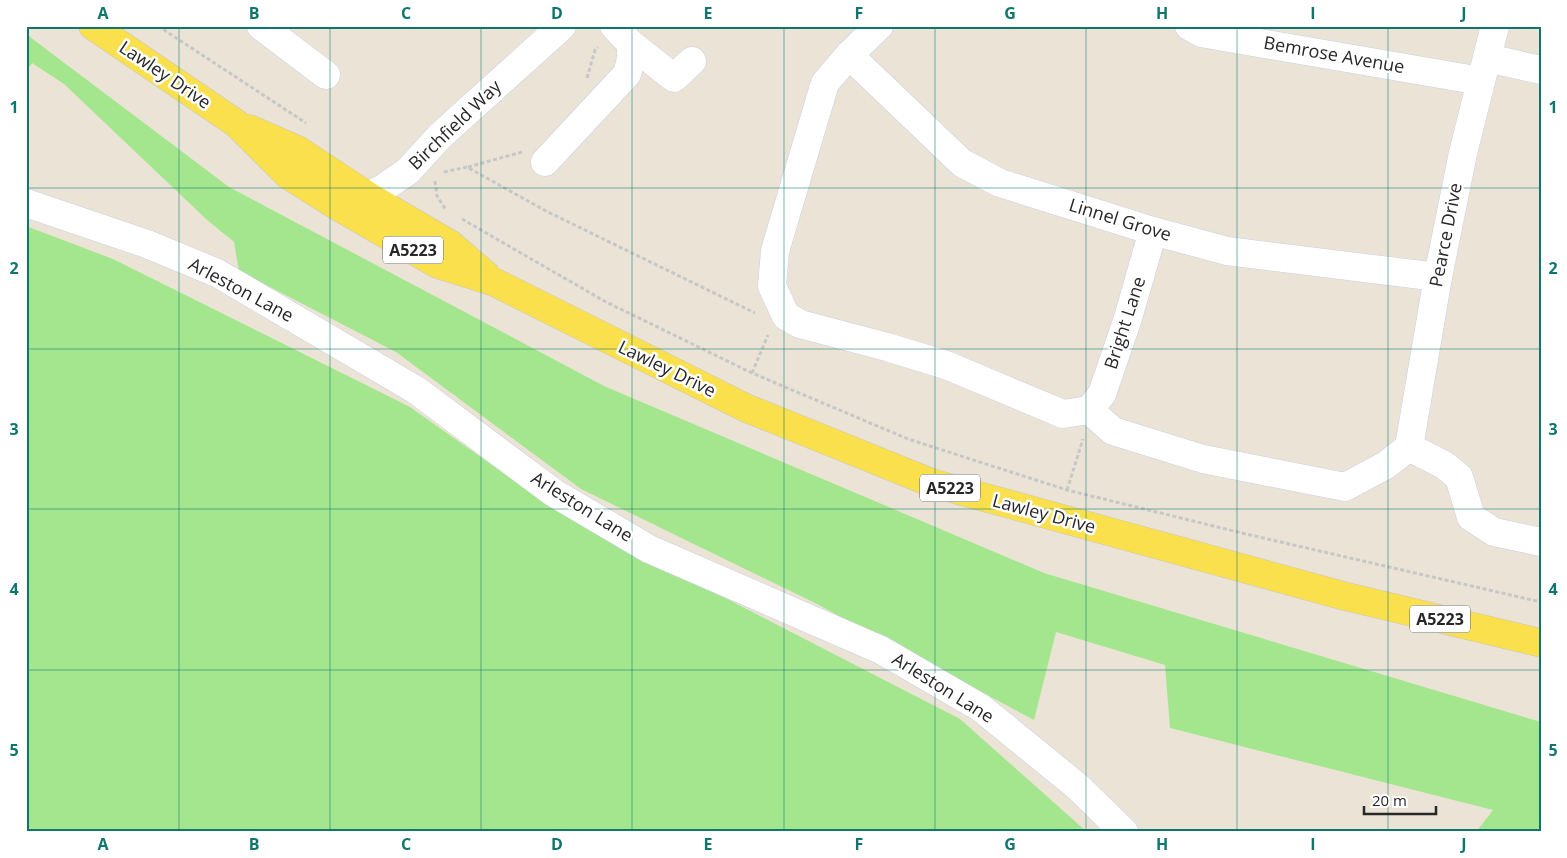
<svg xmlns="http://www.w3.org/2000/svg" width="1567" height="858" viewBox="0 0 1567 858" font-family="'Open Sans',sans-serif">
<rect width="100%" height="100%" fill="#ebe4d6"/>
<g fill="#a4e68e">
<polygon points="26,34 229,187 604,386 1044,573 1541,722 1541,832 1476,832 1493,810 1170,728 1165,665 1056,632 1034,720 813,602 581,489 396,352 239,271 234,242 206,219 64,84 32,63 26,72"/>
<polygon points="26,226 113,259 410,407 560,513 960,719 1087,832 26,832"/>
</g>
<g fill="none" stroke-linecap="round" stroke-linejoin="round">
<defs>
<g id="minor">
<polyline points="261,26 326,75"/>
<polyline points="879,26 849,55 825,83 775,251 772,286 786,316 800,324 887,347 946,365 1063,414 1089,410"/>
<polyline points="1189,26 1201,33 1481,81"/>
<polyline points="631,44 674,78 692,61"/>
<polyline points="849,55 962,163 1000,183 1153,231 1227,251 1438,277"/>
<polyline points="1487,58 1541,70"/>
<polyline points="545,162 627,74 631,59 631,44 614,26"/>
<polyline points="349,202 368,196 382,189 408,171 440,136 562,26"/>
<polyline points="26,203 147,244 217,273 416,390 554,493 649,549 881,650 981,708 1078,787 1124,832"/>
<polyline points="1089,410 1113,431 1203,459 1345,487 1386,465 1409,447"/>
<polyline points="1089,410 1102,394 1128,318 1153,231"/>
<polyline points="1409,447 1438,277 1463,153 1495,26"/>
<polyline points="1409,447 1444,465 1459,477 1471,517 1494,532 1541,542"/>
</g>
<g id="major">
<polyline points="93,26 237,124 288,175 337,206 437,264 494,282 746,408 932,483 1344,596 1541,643"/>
<polyline points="250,129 298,150 368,196 450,244 486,275"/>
</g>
</defs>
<use href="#minor" stroke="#cccee1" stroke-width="29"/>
<use href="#major" stroke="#c7c7c7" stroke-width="29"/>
<g stroke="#c7c7c7" stroke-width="3" stroke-dasharray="4 2.5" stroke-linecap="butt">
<polyline points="158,26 306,123"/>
<polyline points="587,78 595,50 598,47"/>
<polyline points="468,167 522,152"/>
<polyline points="444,172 467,167 546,211 755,313"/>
<polyline points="435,181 437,196 446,210"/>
<polyline points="462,219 606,302 752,373 908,439 1067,490 1246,534 1541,602"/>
<polyline points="752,373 768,335"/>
<polyline points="1067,490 1083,439"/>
</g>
<use href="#minor" stroke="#fff" stroke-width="28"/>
<use href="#major" stroke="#fae04c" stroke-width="28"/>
</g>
<path fill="none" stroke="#0f766e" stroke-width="1" stroke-opacity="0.55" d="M179,26V832M330,26V832M481,26V832M632,26V832M784,26V832M935,26V832M1086,26V832M1237,26V832M1388,26V832M26,188H1541M26,349H1541M26,509H1541M26,670H1541"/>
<g text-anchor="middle" stroke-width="5" stroke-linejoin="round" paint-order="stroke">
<g fill="#fff" stroke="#686868" stroke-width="1">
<rect x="383" y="236.5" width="60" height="27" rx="4"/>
<rect x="920" y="474.5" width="60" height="27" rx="4"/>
<rect x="1410" y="605.5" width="60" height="27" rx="4"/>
</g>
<g font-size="16" font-weight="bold" fill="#272727">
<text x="413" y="256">A5223</text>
<text x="950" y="494">A5223</text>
<text x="1440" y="625">A5223</text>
</g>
<g font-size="18" fill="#272727" stroke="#fff">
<text transform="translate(1334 55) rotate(10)" y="6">Bemrose Avenue</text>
<text transform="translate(165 75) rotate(34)" y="6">Lawley Drive</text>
<text transform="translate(455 125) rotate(-44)" y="6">Birchfield Way</text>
<text transform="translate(1120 220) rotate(17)" y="6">Linnel Grove</text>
<text transform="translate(1446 235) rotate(-79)" y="6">Pearce Drive</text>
<text transform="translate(241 290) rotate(28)" y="6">Arleston Lane</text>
<text transform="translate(1125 323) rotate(-72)" y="6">Bright Lane</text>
<text transform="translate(667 369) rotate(26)" y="6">Lawley Drive</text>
<text transform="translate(582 507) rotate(32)" y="6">Arleston Lane</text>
<text transform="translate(1044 514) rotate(15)" y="6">Lawley Drive</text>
<text transform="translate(943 688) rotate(32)" y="6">Arleston Lane</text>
</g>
</g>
<rect width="1567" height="858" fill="none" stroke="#ffffff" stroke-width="55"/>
<path d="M1364 806v8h72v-8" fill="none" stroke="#272727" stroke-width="2.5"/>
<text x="1372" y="806" font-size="15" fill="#272727" stroke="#ffffff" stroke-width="4" paint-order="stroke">20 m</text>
<rect x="28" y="28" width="1512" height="802" fill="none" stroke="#0f766e" stroke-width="2"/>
<g font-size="16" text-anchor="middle" font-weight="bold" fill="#0f766e">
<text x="103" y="19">A</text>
<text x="254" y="19">B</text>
<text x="406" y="19">C</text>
<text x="557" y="19">D</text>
<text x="708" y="19">E</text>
<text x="859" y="19">F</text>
<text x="1010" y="19">G</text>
<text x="1162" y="19">H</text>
<text x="1313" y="19">I</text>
<text x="1464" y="19">J</text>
<text x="14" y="113">1</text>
<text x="1553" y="113">1</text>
<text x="14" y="274">2</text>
<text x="1553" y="274">2</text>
<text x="14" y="435">3</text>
<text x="1553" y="435">3</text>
<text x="14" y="595">4</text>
<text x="1553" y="595">4</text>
<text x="14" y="756">5</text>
<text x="1553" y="756">5</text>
<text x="103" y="850">A</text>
<text x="254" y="850">B</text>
<text x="406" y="850">C</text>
<text x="557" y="850">D</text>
<text x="708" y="850">E</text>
<text x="859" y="850">F</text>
<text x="1010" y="850">G</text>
<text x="1162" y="850">H</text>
<text x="1313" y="850">I</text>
<text x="1464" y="850">J</text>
</g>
</svg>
